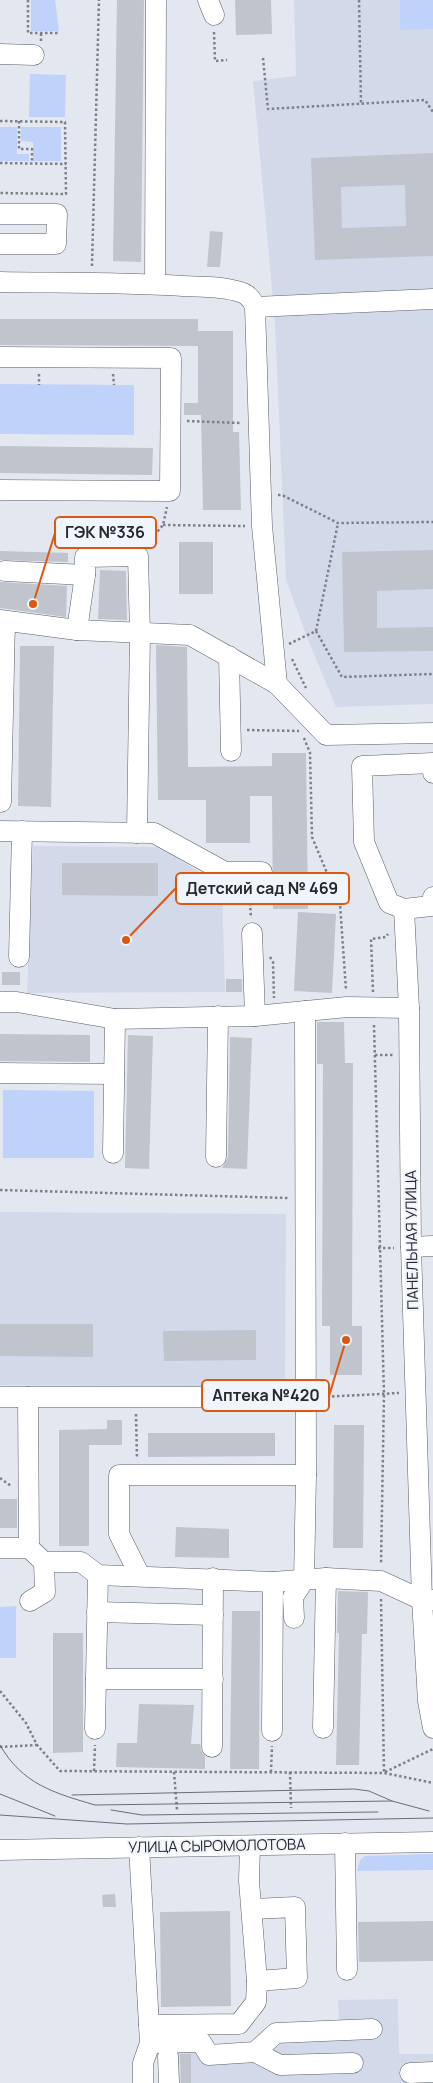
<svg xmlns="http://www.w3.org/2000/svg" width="433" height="2083" viewBox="0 0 433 2083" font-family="Manrope,sans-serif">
<rect width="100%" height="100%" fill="#e3e7f0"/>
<g fill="#d2daea">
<polygon points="294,0 433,0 433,704 336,707 306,635 286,579 275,323 253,81 296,76"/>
<polygon points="33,846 162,847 222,888 225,992 27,993"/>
<polygon points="0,1212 286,1214 285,1387 0,1385"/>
<polygon points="398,1999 399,2054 433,2054 433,2083 177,2083 176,2048 277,2047 276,2024 339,2022 338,2000"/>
</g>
<g fill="#bfd2fa">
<polygon points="31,0 55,0 59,31 31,31"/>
<polygon points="400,0 433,0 433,29 400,30"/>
<polygon points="30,74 66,75 65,117 29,117"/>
<polygon points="0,127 17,127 17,154 29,154 29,161 0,161"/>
<polygon points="21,127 61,127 61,161 33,161 33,142 21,141"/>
<polygon points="0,384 134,385 134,435 0,434"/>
<polygon points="3,1090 94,1091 94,1158 3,1158"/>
<polygon points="16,1606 16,1658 0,1658 0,1607"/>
<polygon points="433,1854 433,1870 357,1871 360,1860 365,1856"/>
</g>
<g fill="#c0c4cd" fill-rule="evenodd">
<polygon points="117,0 144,0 141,262 113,261"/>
<polygon points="235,0 271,0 272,34 236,35"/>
<path d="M433,153V256L315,260L311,158ZM405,185L406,226L342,228L341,187Z"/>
<polygon points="210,231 223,232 220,267 207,267"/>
<polygon points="0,319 198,319 198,331 233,331 233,432 239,432 241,510 203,510 201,415 184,415 184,403 198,403 198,346 0,345"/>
<polygon points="0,446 153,448 152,475 0,473"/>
<rect x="179" y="542" width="34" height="52"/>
<polygon points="433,550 433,589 377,591 377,628 433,627 433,651 344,652 342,552"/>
<polygon points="0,551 68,553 68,562 0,560"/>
<polygon points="100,570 126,571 127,620 98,619"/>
<polygon points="0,582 67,586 66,617 0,608"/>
<polygon points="156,645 187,647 188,767 272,766 272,753 306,753 308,909 273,909 272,796 250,796 250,843 206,843 206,800 158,800"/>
<polygon points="20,646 54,646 51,807 18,806"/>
<polygon points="62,863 158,863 158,896 62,895"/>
<polygon points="298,912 336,914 332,993 294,991"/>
<rect x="2" y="972" width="18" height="13"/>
<rect x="226" y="979" width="16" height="13"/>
<polygon points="317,1022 344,1022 345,1063 353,1063 352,1326 362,1326 362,1375 330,1375 330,1326 322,1326 323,1064 317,1064"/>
<polygon points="0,1034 90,1035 90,1062 0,1061"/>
<polygon points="128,1035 153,1036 149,1169 125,1168"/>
<polygon points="230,1037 252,1038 247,1169 222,1168 228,1157"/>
<polygon points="0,1324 93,1324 93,1357 0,1356"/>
<polygon points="256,1330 256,1360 164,1361 163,1331"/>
<polygon points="107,1420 122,1420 122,1445 89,1445 89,1546 59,1546 59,1430 107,1429"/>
<polygon points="334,1425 364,1425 363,1548 333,1548"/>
<polygon points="148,1433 275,1433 275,1456 148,1457"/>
<rect x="0" y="1499" width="17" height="29"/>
<polygon points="176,1527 229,1529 229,1558 175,1557"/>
<polygon points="338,1591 368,1592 367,1634 362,1634 359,1765 336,1765 339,1633 337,1633"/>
<polygon points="232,1611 260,1611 259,1769 230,1769"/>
<polygon points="53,1633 83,1633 83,1752 53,1753"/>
<polygon points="139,1704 194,1705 191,1744 200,1744 202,1752 205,1756 205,1769 116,1767 117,1743 137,1743"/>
<polygon points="115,1894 116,1907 103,1907 102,1895"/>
<polygon points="230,1911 231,2006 161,2007 160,1912"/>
<polygon points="433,1921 433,1961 359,1962 358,1922"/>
<polygon points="180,2054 191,2054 191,2083 181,2083"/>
</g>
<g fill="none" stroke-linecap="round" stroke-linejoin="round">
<defs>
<g id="minor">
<polyline points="208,0 214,15"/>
<polyline points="0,54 34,55"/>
<polyline points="0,214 57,214 56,244 0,244"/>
<path d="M0,282C61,283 122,282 183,286C201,287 222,286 240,292C248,294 252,299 255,307L262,526L277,684"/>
<polyline points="155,284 156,0"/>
<polyline points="255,307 433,299"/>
<polyline points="0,357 171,358 170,491 0,490"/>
<polyline points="5,571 85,575"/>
<polyline points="0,620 77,630 190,635 277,684 326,735 433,733"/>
<polyline points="77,630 85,575 85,557 138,556 140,634 137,833"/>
<polyline points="229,656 231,751"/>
<polyline points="433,773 433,763 362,766 364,842 389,903 404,909 431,906 433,897"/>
<polyline points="1,802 5,621"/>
<polyline points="0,831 154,833 225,872 262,872"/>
<polyline points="404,909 409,1008 411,1247 422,1600 428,1701 433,1728"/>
<polyline points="252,933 255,1016"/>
<polyline points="19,957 22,831"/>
<polyline points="0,1002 17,1002 115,1019 255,1016 347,1007 409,1008"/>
<polyline points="0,1073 114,1074"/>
<polyline points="113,1153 115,1019"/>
<polyline points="216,1157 218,1016"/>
<polyline points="411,1247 433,1246"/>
<polyline points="0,1397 306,1397"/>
<polyline points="28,1397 29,1548"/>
<polyline points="0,1548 29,1548 44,1562 81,1562 98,1575 273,1582 326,1578 381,1581 422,1600 433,1600"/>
<polyline points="140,1576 119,1534 119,1475 306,1475"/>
<polyline points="30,1601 45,1592 44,1562"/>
<polyline points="97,1612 213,1615"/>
<polyline points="294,1618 293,1597 304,1580 306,1475 305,1011"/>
<polyline points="96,1679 213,1679"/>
<polyline points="323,1728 326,1578"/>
<polyline points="95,1729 98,1575"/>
<polyline points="272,1731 273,1582"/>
<polyline points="212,1747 213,1578"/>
<polyline points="345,1843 347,1970"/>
<polyline points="139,1847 150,2043 143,2063 143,2083"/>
<polyline points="0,1850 433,1842"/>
<polyline points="252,1909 295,1907 297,1978 257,1981"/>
<polyline points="149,2025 239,2024 256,2002 257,1981 249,1881 250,1846"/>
<polyline points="150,2043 201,2042 209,2055 255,2052 276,2033 372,2029"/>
<polyline points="255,2052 280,2065 353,2063"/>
<polyline points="168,2056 169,2083"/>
<polyline points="410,2073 433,2072"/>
</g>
</defs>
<use href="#minor" stroke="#5a5e66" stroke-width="21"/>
<g stroke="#7e8087" stroke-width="2.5" stroke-dasharray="2.5 2.5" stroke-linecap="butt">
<polyline points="28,0 28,33 58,33"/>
<polyline points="359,0 361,103"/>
<polyline points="214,32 215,61 227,60"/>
<polyline points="41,41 41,33"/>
<polyline points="263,58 268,109 425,100 433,112"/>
<polyline points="0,121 65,122 66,194 0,193"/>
<polyline points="19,121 19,149 32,149 32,163"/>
<polyline points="0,163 66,164"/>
<polyline points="92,266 99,0"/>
<polyline points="39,374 39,385"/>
<polyline points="113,374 114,385"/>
<polyline points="187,421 241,423"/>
<polyline points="278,495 282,495 338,523 433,522"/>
<polyline points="163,525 245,526"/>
<polyline points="148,543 163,525 167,507"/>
<polyline points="316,631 338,523"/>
<polyline points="289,644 316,631 342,677 433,674"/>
<polyline points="292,659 306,688"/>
<polyline points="247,730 299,731"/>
<polyline points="304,738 310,753 312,837 340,904 346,990"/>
<polyline points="249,888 251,918"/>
<polyline points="270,957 273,962 274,998"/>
<polyline points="373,992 371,939 386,937 388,934"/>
<polyline points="374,1025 384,1394 381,1564"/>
<polyline points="375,1055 394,1055"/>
<polyline points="0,1190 288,1198"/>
<polyline points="378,1248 394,1248"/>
<polyline points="322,1397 399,1393"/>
<polyline points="136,1414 137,1459"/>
<polyline points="0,1478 11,1486"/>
<polyline points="381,1599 384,1773"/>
<polyline points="0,1691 26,1723 37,1745 60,1771 384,1773 433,1783"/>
<polyline points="0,1747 37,1745"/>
<polyline points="94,1771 95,1745"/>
<polyline points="174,1772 177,1810"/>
<polyline points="271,1772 272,1746"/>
<polyline points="290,1772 291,1808"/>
<polyline points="385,1772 433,1749"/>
</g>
<use href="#minor" stroke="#fff" stroke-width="20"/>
<g stroke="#6c6e74" stroke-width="1">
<path d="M0,1745C22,1784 54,1793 95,1805L392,1801"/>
<polyline points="0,1794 55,1816"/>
<polyline points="72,1795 354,1789 369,1791 392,1801 429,1811"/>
<polyline points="111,1810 142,1815 378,1812"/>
<polyline points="0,1815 127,1824 433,1818"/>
</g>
</g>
<g text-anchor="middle" stroke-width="4" stroke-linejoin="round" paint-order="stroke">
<g font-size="15" fill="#28292d" stroke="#f0f4fd">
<text transform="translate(412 1240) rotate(-91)" y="5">ПАНЕЛЬНАЯ УЛИЦА</text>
<text transform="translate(217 1846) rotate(-1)" y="5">УЛИЦА СЫРОМОЛОТОВА</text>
</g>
</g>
<path fill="none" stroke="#de570e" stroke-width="2" d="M33 604L55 533M126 940L176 888M346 1340L329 1396"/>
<g fill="#de570e" stroke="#f0f4fd" stroke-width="2">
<circle cx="33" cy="604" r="5"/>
<circle cx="126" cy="940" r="5"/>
<circle cx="346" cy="1340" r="5"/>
</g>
<g fill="#f0f4fd" stroke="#de570e" stroke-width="2">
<rect x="55" y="517" width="101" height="31" rx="5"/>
<rect x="176" y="873" width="173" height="31" rx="5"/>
<rect x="202" y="1380" width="127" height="31" rx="5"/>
</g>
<g font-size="16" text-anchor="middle" font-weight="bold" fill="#28292d">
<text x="105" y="538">ГЭК №336</text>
<text x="262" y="894">Детский сад № 469</text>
<text x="266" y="1401">Аптека №420</text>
</g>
</svg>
